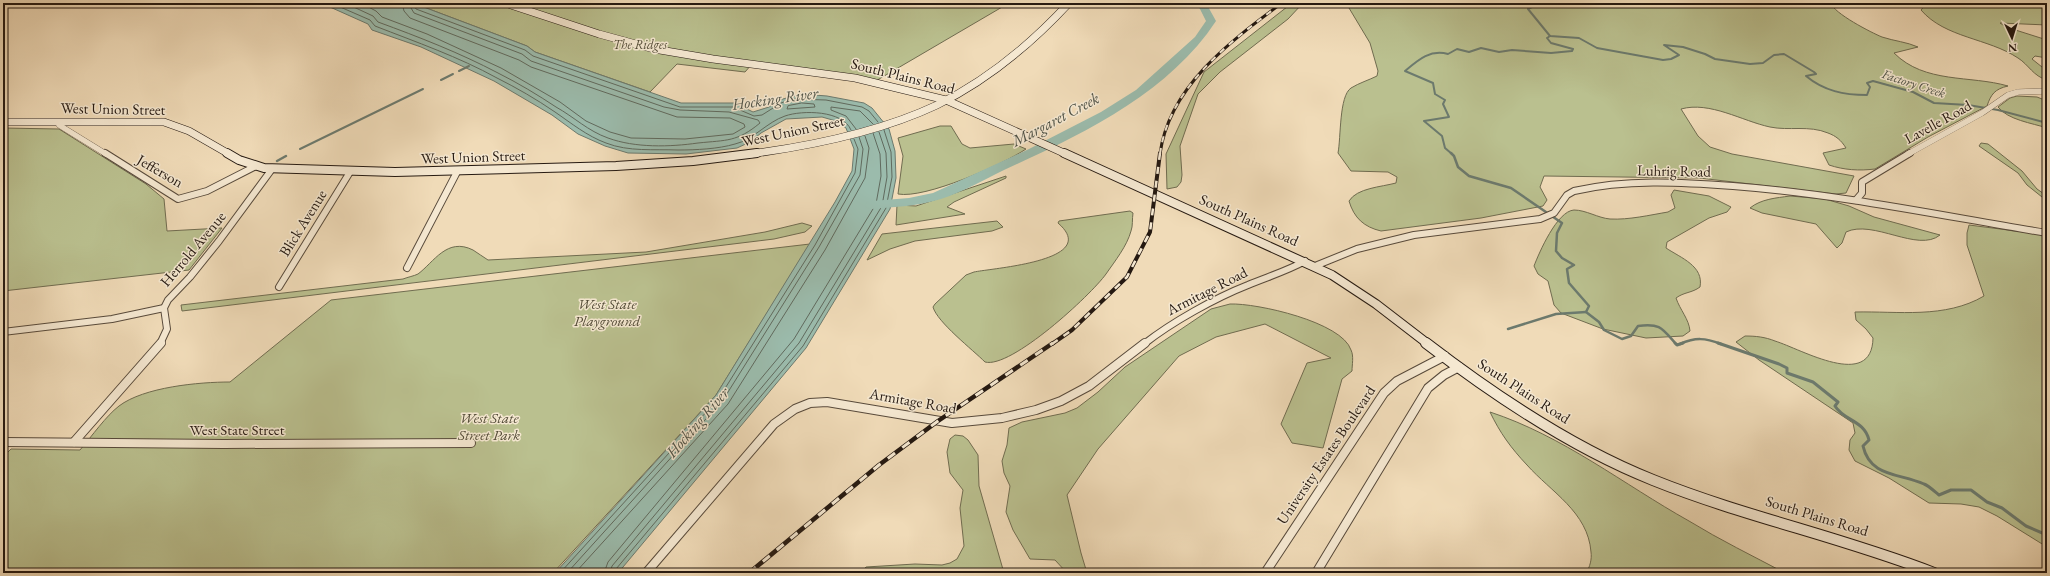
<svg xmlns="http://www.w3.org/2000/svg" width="2050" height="576" viewBox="0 0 2050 576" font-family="'EB Garamond',serif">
<rect width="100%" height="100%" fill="#f0dbb8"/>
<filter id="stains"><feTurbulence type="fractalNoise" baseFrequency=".005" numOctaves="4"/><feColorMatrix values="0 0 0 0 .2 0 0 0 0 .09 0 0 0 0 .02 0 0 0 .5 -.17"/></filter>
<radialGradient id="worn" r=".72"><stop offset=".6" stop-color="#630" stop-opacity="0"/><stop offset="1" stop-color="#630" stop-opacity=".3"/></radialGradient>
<g fill="#bac08f" stroke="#706c50">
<polygon points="413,3 1009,3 874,82 752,64 745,72 677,64 650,92 535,52 527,46"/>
<polygon points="1292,3 1303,3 1288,19 1220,72 1198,94 1180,146 1182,175 1181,182 1177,187 1167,189 1166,154 1204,72"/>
<path d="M1346,3H1831C1833,13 1872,33 1882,37C1894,41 1907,42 1918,47L1894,53C1925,84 1970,75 2008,86C1995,89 1991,94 1987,106L1928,137L1875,169C1859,171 1844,170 1829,165L1823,153L1846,148C1841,140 1836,136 1828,133C1809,125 1789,131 1770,127C1742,121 1710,101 1681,109L1698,136L1710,147L1732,154L1854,176L1846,193L1836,194L1699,178L1544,176L1540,187L1547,200L1543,206L1481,218L1381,231C1364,227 1354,218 1349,201C1357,188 1381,187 1396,183L1397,177L1388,172L1351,171L1338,153C1341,138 1339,96 1351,88C1359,83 1369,80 1377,76L1378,71L1370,43Z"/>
<path d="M1927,3H2047V25L2000,23L2006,27L2047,40V58L2035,56L2032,59L2047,71V80C2033,76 2029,65 2018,58C1988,38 1945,38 1921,10Z"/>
<path d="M2017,96L2037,97L2047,101V128C2032,123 2008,120 1998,107L2010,98Z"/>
<path d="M940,126H951L962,144L970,148L1014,144L1026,149C1002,165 925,199 898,194L903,156L898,138Z"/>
<polygon points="3,128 59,129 146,184 164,199 167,231 222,228 189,270 3,291"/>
<polygon points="1981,143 1988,144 2022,171 2037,189 2047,196 2047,201 2027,185 2018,173 1979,146"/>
<polygon points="1006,176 1006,178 954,202 947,207 965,214 896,225 897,205 916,206"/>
<path d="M1674,190L1709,196L1731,207L1727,212L1709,218L1667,242L1666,248C1681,258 1704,266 1700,287C1692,293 1684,292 1676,298C1680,310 1689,319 1690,331L1683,336L1646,338L1603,329L1561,313L1554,305L1548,281L1538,274L1534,266C1539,253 1557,211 1574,210C1586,210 1598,218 1610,219C1629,220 1650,215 1668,212L1675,208L1671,195Z"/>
<path d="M1790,196L1825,199L1849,206L1874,217L1940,235C1918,253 1873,219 1846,232L1842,243L1837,248L1816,224L1762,213L1750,208C1761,199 1776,198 1790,196Z"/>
<path d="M1130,211L1133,213C1132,219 1133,226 1131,231C1127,246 1115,261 1106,274C1091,295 1011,369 985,362C973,350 937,322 933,307L935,304L966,275L974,272C993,268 1102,261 1058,223L1059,221Z"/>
<polygon points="997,221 1003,227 992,231 915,241 890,249 867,260 882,234"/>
<path d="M802,223L812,226L805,232L774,239L182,311L181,305L403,279C408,277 414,276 418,274C434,262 447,237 473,250C478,253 483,257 488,260L646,252L765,232Z"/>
<path d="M1969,225L2047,235V547L1997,516L1979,507L1961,504L1929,503L1889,478L1855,461L1849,450L1850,440L1855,433L1853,423L1759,360L1736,342L1745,336C1756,336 1765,337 1775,341C1801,349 1872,391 1873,338L1866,329L1856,320L1855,312C1898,311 1945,319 1984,296L1967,245V233Z"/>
<path d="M810,244L716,395L553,573H3V457L11,449L80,450C92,436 106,416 119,406C144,387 199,382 230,382L331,300Z"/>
<path d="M1230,304C1257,303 1342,322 1351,350C1354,356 1352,365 1352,371L1342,379L1323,448L1292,443L1281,424L1307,363L1331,358L1265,324L1216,337L1179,356L1098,449L1067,495L1081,553L1087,573H1067L1055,560L1030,559L1013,530L1006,512L1010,486L1004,473L1002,461L1007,445L1009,428L1022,422L1065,413L1077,408L1098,392L1125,367L1211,309Z"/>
<path d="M1490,412C1563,436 1623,484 1689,521C1720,540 1753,556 1785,573H1586C1590,567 1592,559 1591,552C1588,512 1551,492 1527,465C1511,448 1500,433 1490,412Z"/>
<polygon points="955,435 963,436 968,440 978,455 979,486 1004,573 861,573 866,567 915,564 942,565 950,563 957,559 964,546 960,508 963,490 950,473 947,452 950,439"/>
</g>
<polygon fill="#9bbbac" stroke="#6c7a6e" points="321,3 413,3 527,46 535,52 681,103 735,103 753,112 769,107 779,100 802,94 827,96 864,103 872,108 889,129 895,151 896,178 890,209 806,348 618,573 555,573 716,395 835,202 852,171 854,149 846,128 836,121 822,117 786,119 761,133 750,142 737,148 686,154 628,153 605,146 578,134 552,115 494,81 421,47 372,30 368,24"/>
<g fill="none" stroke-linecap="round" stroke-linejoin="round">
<g stroke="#606a5e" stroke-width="1">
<path d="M331,3L370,20L375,26C416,42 459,57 497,78C517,88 536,99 555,112C571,123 587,136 606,143C629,152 654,149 678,150C696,150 718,149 735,144C753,140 767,122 785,116C802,110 843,110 851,130"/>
<path d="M345,3L373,16L378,22C419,37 460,53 498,73C518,83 538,95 556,107C574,117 588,131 608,138C635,148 670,147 698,143C727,140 737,142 760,123L758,120L729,112L680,110L664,107L531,61L522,54L414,13L408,3"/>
<polyline points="361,3 376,11 382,17 427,34 501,68 560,102 586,121 610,132 631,138 685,139 733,134 745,127 744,124 730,118 677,117 531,67 519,60 410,18 404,11 402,3"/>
<polyline points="413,3 416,9 525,50 533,56 680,107 733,107 754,116 762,115 781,103 793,99 826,100 862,107 869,111 878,122"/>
<polygon points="802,103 814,104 815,107 787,109 788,106"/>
<polyline points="856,129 846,116 831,110 831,107 860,111 873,124"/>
<polyline points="560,573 719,398 815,245 855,173 858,149 854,139"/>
<polyline points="567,573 723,400 819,247 860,175 863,149 859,137"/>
<polyline points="575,573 728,404 825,250 865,178 869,148 865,136"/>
<polyline points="604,573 608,562 794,339 876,204 881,176 880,154 873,133"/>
<polyline points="610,573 612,566 799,343 882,206 887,177 886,153 879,132"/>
<polyline points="615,573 616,569 803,346 886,208 892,177 891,152 884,130"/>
</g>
<g stroke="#6c7a6e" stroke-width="2">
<path d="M1540,3L1528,9L1550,36L1579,38L1597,48L1663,60L1671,59L1679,55L1664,45L1683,47L1705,54L1715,59L1750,64L1763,63L1774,55L1784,54L1814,72L1816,74L1806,76C1824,91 1844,95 1867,95L1870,87L1867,83L1873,81L1913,92L1934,103L1968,105L1998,110L2047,123"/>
<polyline points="459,71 469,66"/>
<polyline points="441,80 453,74"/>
<polyline points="300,149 423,89"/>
<path d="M1452,154L1445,148L1442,136L1424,121L1449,117L1443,104L1445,100L1435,94L1433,83L1405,71C1418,60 1430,49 1448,54L1457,49L1469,52L1481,48L1499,52L1512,50L1551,53L1572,51L1573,49L1551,43L1547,38L1550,36"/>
</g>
<g stroke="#6c7a6e" stroke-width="2.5">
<path d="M1451,153L1454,156L1458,167L1469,176L1511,188L1562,223L1557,233L1556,251L1562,258L1574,265L1567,269L1569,283L1589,306L1586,312L1599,322L1604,330L1622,339L1631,336L1638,326C1660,323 1662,328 1676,344"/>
<polyline points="277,161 286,156"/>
<polyline points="1508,329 1556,314 1586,312"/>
<path d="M1680,344C1696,337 1705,338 1721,344"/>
</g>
<g stroke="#6c7a6e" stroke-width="3">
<polyline points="1675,343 1677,345 1683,343"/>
<path d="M1718,343L1779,364L1787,368V373L1813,382L1838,402L1835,406C1844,421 1864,420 1869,440L1863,446C1870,477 1899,473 1924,484C1929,486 1934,491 1939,495L1951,490H1971L1987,502L2002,508L2026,526L2047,535"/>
</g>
<path fill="#9bbbac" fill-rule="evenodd" d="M1195,3H1206L1216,21C1168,94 1081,135 1004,170C984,180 962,192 941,199C919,206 895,207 872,209L867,208L865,205L867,202L872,201L909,198L933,193L1029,149L1101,112L1136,90L1195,37L1206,21L1200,9Z"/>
<defs>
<g id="street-far2">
<polyline points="60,122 59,125 106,154"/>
<polyline points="1908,154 1982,113 2008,95 2018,92 2047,91"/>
</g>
<g id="street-far1">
<polyline points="105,153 178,199 207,191 256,166"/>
<polyline points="1856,200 1862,193 1862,182 1910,153"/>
<path d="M1315,266L1357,249L1414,235L1540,219L1554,213L1567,195L1574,191C1626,179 1680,182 1733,186C1839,194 1943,216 2047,233"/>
<polyline points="407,268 457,172"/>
<polyline points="279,287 350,172"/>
<polyline points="3,332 112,319 164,308"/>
<polyline points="160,344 167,329 164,308 168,300 190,277 219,241 272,169"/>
<path d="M1144,344C1172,322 1215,298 1248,285C1267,277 1287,271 1305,261"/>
</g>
<g id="street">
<polyline points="3,442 224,444 471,443"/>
<polyline points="74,442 161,343"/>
<polyline points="646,573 774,424 795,409 810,403 827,402 952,423 1002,418 1036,410 1061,401 1089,386 1145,343"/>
<polyline points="1265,573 1384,393 1397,381 1445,356"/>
<polyline points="1316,573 1428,388 1444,375 1459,367"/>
</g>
<g id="secondary-far2">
<polyline points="505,3 599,34 654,49 713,59 855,78 946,100 1066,154"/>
<polyline points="3,122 164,122 189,131 229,154"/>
<path d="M750,154C810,146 882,131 937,105C988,80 1031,44 1069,3"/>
</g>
<g id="secondary-far1">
<polyline points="227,153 239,160 264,168 395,172 616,166 693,161 757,153"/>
<polyline points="1064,153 1332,275 1376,304 1428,344"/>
</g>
<path id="secondary" d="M1426,343C1495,396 1572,448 1653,480C1745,517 1842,537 1934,573"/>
</defs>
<use href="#street-far2" stroke="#584a3b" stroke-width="6"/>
<use href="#street-far1" stroke="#584a3b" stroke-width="8"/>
<use href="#street" stroke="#584a3b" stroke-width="10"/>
<use href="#secondary-far2" stroke="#251911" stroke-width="8"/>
<use href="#secondary-far1" stroke="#251911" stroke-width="10"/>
<use href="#secondary" stroke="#251911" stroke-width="12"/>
<use href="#street-far2" stroke="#f5e8d1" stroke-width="5.5"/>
<use href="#street-far1" stroke="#f5e8d1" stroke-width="6"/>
<use href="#street" stroke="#f5e8d1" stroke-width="8"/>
<use href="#secondary-far2" stroke="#f5e8d1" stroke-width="7"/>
<use href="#secondary-far1" stroke="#f5e8d1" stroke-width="8"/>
<use href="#secondary" stroke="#f5e8d1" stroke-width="10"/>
<defs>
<path id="rail-far2" d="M1160,154C1169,86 1231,41 1282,3"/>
<polyline id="rail-far1" points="1052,344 1072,330 1127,277 1150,232 1160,153"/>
<polyline id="rail" points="749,573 879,465 938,421 1053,343"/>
</defs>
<use href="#rail-far2" stroke="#251911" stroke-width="3"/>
<use href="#rail-far1" stroke="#251911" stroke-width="4"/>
<use href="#rail" stroke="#251911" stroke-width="4.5"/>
<use href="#rail-far2" stroke="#f5e8d1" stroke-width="2" stroke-dasharray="6" stroke-linecap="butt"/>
<use href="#rail-far1" stroke="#f5e8d1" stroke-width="2.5" stroke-dasharray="7" stroke-linecap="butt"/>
<use href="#rail" stroke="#f5e8d1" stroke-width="3" stroke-dasharray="9" stroke-linecap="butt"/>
</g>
<g text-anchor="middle" stroke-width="3" stroke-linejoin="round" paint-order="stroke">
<g font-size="13" font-style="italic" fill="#524b37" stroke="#f5e8d1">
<text x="640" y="49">The Ridges</text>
</g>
<g font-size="13" font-style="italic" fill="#4e5247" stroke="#f5e8d1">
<text transform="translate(1914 83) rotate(18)" y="5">Factory Creek</text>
</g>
<g font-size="15" fill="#251911" stroke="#f5e8d1">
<text transform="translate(903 76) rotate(14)" y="5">South Plains Road</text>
<text transform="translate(113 109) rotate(1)" y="5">West Union Street</text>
<text transform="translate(1938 122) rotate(-29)" y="5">Lavelle Road</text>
<text transform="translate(793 131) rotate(-12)" y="5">West Union Street</text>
<text transform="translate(473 157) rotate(-2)" y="5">West Union Street</text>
<text transform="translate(160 171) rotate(30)" y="5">Jefferson</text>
<text transform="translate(1674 171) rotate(1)" y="5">Luhrig Road</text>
<text transform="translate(1249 220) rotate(24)" y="5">South Plains Road</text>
<text transform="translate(303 223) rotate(-58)" y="5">Blick Avenue</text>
<text transform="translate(193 249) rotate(-50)" y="5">Herrold Avenue</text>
<text transform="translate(1207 291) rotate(-27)" y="5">Armitage Road</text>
<text transform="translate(1524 391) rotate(33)" y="5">South Plains Road</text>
<text transform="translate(913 401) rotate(10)" y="5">Armitage Road</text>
<text x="237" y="435">West State Street</text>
<text transform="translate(1326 455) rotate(-56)" y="5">University Estates Boulevard</text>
<text transform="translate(1817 516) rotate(17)" y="5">South Plains Road</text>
</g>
<g font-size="15" font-style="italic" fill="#524b37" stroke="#f5e8d1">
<text x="607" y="309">West State<tspan x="607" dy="17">Playground</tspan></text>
<text x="489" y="423">West State<tspan x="489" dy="17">Street Park</tspan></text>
</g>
<g font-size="16" font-style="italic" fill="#4e5247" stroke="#f5e8d1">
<text transform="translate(775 98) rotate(-8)" y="6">Hocking River</text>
<text transform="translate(1055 119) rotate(-28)" y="6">Margaret Creek</text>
<text transform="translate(697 422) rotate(-49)" y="6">Hocking River</text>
</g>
</g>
<rect width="2050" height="576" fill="none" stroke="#f0dbb8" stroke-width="16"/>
<rect x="4" y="4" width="2042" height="568" fill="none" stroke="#251911" stroke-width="2"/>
<rect x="8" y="8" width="2034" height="560" fill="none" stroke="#251911"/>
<g transform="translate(2012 38) rotate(176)" stroke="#f5e8d1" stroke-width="3" paint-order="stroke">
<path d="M0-3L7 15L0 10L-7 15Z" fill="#251911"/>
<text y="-6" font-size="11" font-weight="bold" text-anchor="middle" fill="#251911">N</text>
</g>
<rect width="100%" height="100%" filter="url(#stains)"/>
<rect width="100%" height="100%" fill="url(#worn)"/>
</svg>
